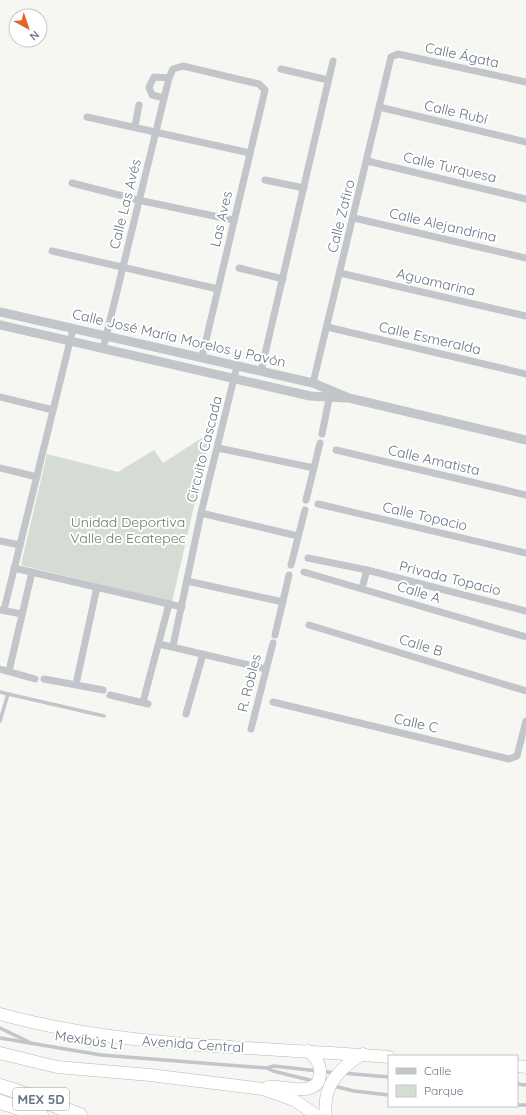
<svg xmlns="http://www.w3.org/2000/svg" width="526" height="1115" viewBox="0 0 526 1115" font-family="Quicksand,sans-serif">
<rect width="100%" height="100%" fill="#f6f7f3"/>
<polygon fill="#d5dcd3" points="211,432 172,602 21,565 47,454 118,472 154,450 163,463"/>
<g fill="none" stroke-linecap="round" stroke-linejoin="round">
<defs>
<g id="trunk">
<path d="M0,1014C126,1049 259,1046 389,1057"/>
<polyline points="0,1053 57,1067 150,1075 263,1089 294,1100 316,1115"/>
<polyline points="517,1066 526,1067"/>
<path d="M268,1087C283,1084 320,1101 320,1072C320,1063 316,1057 308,1051"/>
<path d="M326,1115C322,1086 339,1068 363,1054"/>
</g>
<g id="motorway">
<polyline points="0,1086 19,1092 80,1115"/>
<polyline points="0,1102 41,1115"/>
</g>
</defs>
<use href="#trunk" stroke="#b5b8bc" stroke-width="13"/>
<use href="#motorway" stroke="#b5b8bc" stroke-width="15"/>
<g stroke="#c2c5c9" stroke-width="3.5">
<polyline points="0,692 8,694"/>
<polyline points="0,721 8,694 104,716"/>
<polyline points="0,1028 29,1042"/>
<polyline points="0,1038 101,1055 267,1068 274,1066 336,1073"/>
<polyline points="267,1068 273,1071 354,1091 389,1095"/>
<polyline points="342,1073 389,1077"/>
<polyline points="517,1084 526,1085"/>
<polyline points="517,1105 526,1105"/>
</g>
<g stroke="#c2c5c9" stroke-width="7">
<polyline points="281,69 328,80"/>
<polyline points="164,98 152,95 149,87 154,77 169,78"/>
<polyline points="379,107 526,142"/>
<polyline points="87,117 250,153"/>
<polyline points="135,126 139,105"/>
<polyline points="367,161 526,199"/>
<polyline points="265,180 304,188"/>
<polyline points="72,183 138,200 233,220"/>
<polyline points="354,218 526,258"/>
<polyline points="52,251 218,289"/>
<polyline points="239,268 283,279"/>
<polyline points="340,273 526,316"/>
<polyline points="327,327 526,374"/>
<polyline points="103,349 169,78 173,69 183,66 259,84 265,90 202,357"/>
<polyline points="261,371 333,61"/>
<polyline points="313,383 391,57 398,54 526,82"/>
<polyline points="0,397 53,410"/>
<polyline points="322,434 330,394"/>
<polyline points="218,448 314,468"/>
<polyline points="336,450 526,495"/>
<polyline points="0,468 37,477"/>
<polyline points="306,500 320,443"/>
<polyline points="318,504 526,553"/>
<polyline points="201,513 298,536"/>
<polyline points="0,541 20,545"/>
<polyline points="308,558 367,570 526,611"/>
<polyline points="291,565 305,510"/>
<polyline points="14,568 182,607"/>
<polyline points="304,572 526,637"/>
<polyline points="187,581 283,602"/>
<polyline points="362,588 367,570"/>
<polyline points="0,610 22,614"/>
<polyline points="4,610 73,329"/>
<polyline points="309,625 526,691"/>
<polyline points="275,635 289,575"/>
<polyline points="159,644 266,669"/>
<polyline points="173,646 201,513 237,366"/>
<polyline points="0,669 35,679"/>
<polyline points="9,671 32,572"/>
<polyline points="44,679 103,690"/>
<polyline points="76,684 97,587"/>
<polyline points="110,695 148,704"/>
<polyline points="143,702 169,604"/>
<polyline points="273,702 509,759 517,756 526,721"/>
<polyline points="186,714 203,654"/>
<polyline points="251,729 273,643"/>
</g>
<g stroke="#c2c5c9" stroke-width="9">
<polyline points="0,312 313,383 349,398 526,440"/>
<polyline points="0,325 310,396 346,398"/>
</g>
<use href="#trunk" stroke="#fff" stroke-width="12"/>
<use href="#motorway" stroke="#fff" stroke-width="14"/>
</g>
<g text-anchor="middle" stroke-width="4" stroke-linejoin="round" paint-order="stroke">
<rect fill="#fff" stroke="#949eaa" stroke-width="1" x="13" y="1088" width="56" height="22" rx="3"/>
<g font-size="13" font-weight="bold" fill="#667485">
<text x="41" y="1104">MEX 5D</text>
</g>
<g font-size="14" fill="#667485" stroke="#fff">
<text transform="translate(462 55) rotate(12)" y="5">Calle Ágata</text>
<text transform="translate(456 112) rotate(13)" y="5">Calle Rubí</text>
<text transform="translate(450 167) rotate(13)" y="5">Calle Turquesa</text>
<text transform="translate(125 204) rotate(-76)" y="5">Calle Las Avés</text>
<text transform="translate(341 216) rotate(-76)" y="5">Calle Zafiro</text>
<text transform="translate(221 219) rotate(-77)" y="5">Las Aves</text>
<text transform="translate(443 225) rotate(13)" y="5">Calle Alejandrina</text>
<text transform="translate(436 282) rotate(13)" y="5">Aguamarina</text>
<text transform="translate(179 338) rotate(13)" y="5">Calle José María Morelos y Pavón</text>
<text transform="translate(430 338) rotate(13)" y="5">Calle Esmeralda</text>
<text transform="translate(204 449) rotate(-76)" y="5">Circuito Cascada</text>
<text transform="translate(434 460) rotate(13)" y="5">Calle Amatista</text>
<text transform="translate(425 516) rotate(13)" y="5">Calle Topacio</text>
<text transform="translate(450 578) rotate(14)" y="5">Privada Topacio</text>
<text transform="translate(419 592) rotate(17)" y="5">Calle A</text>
<text transform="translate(421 645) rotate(17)" y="5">Calle B</text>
<text transform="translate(249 683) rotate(-76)" y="5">R. Robles</text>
<text transform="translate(416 723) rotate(13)" y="5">Calle C</text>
<text transform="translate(89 1040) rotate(8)" y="5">Mexibús L1</text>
<text transform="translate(193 1044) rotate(4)" y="5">Avenida Central</text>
</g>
<g font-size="14" fill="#677c65" stroke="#fff">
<text x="128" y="527">Unidad Deportiva<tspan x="128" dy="16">Valle de Ecatepec</tspan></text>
</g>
</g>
<rect x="388" y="1055" width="130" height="52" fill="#ffffff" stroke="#c2c7ce"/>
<rect x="396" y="1068" width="20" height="6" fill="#c2c5c9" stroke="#c2c7ce"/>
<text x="424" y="1075" font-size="12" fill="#667485">Calle</text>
<rect x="396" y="1085" width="20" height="12" fill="#d5dcd3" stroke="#c2c7ce"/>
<text x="424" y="1095" font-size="12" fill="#667485">Parque</text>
<g transform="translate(28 28) rotate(140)"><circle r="19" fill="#ffffff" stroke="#c2c7ce"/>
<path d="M0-3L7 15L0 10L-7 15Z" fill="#e36627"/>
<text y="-6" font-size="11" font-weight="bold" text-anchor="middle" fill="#667485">N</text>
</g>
</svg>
